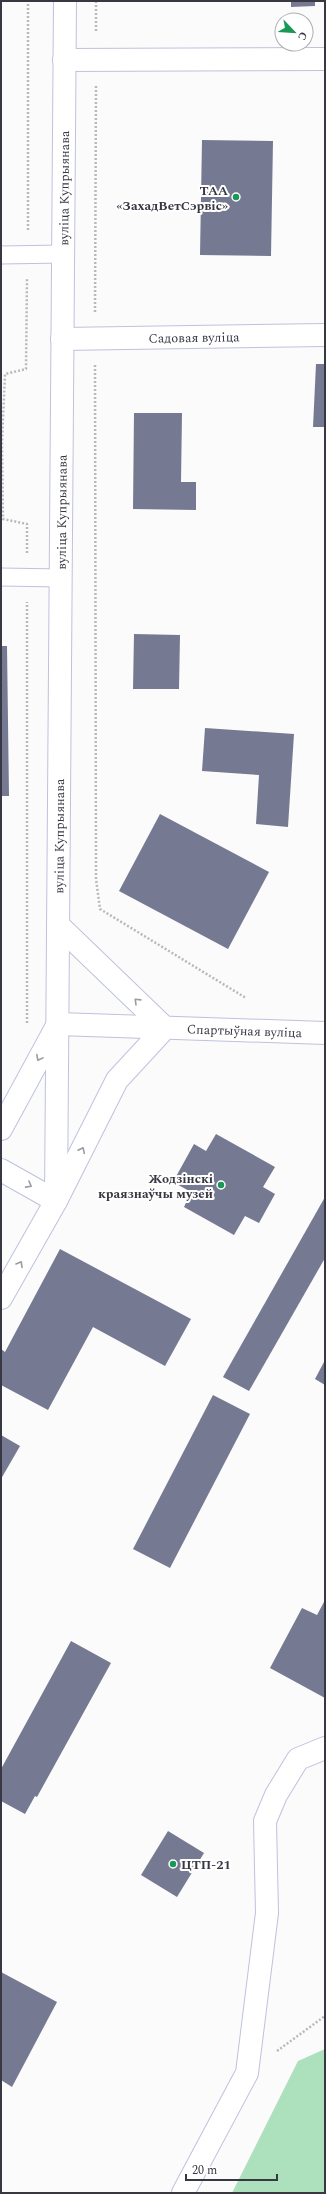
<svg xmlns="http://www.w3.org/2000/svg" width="326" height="2194" viewBox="0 0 326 2194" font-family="Spectral,serif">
<rect width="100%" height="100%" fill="#fbfbfb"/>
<polygon fill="#ade0bc" points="325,2049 325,2193 232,2193 298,2061"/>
<g fill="#767992">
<polygon points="291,1 315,1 315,6 291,7"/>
<polygon points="202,140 273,141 271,256 200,255"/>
<polygon points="316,364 325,364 325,427 313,427"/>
<polygon points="134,413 182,413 181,482 196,482 196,510 133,509"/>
<polygon points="134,634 180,635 179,689 133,689"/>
<polygon points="1,646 7,646 9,796 1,796"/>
<polygon points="205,728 294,734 288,827 256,824 259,775 202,771"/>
<polygon points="160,814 269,872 228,949 119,891"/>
<polygon points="216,1134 275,1167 263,1187 275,1194 259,1223 245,1216 234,1235 184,1207 191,1192 173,1182 194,1144 206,1151"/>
<polygon points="325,1197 325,1258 249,1391 223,1377"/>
<polygon points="60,1249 191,1319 165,1366 93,1327 48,1410 1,1385 1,1349 5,1352"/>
<polygon points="325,1360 325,1385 315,1379"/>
<polygon points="213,1395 250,1414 170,1568 133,1549"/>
<polygon points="1,1435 20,1446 1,1479"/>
<polygon points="325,1600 325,1698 270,1668 302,1608 317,1615"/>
<polygon points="71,1641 111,1663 37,1797 35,1796 25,1814 1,1801 1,1769"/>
<polygon points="168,1831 204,1853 177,1897 141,1875"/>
<polygon points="1,1972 57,2002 12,2087 1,2080"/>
</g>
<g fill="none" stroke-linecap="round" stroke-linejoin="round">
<defs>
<g id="lane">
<polyline points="1,255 63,254"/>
<polyline points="1,577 61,578"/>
</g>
<g id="street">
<polyline points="64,60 325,59"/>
<path id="s1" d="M62,339L325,335"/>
<path id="s2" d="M1,1129L58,1024L325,1033"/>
<path id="s3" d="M1,1170L56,1201L65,1"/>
<polyline points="1,1298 56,1201 117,1080 165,1028 58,925"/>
<polyline points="183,2193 247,2073 267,1913 265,1821 276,1795 298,1759 325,1748"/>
</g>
</defs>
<use href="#lane" stroke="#bec2dd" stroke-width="19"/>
<use href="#street" stroke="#bec2dd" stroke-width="24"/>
<g stroke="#b9b9bd" stroke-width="2.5" stroke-dasharray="2 2" stroke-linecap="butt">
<polyline points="96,1 96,32"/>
<polyline points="28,230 28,1"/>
<polyline points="95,312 96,85"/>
<polyline points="95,365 96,879 100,909 246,998"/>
<polyline points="27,553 27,524 3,519 2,442 5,374 26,369 27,279"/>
<polyline points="27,1023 27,602"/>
<polyline points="277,2051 325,2016"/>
</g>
<use href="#lane" stroke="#fff" stroke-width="17"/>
<use href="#street" stroke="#fff" stroke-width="22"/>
</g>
<defs><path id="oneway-chevron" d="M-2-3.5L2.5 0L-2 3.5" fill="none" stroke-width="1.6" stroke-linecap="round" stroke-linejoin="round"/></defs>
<g stroke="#9b9ca1">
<use href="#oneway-chevron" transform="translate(137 1001) rotate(-136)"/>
<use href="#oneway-chevron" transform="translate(39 1058) rotate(118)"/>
<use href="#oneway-chevron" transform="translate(82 1150) rotate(-64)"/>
<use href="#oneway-chevron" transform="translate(29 1185) rotate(29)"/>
<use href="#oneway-chevron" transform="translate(20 1264) rotate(-60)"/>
</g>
<g fill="#1a9856" stroke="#fff" stroke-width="1.5">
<circle cx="236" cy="197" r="4"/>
<circle cx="221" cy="1185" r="4"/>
<circle cx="173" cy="1864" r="4"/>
</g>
<g text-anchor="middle" stroke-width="4" stroke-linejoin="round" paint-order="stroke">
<g font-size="13" fill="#373843" stroke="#fff">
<text dy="5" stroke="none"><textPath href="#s3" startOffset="1076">вуліца Купрыянава</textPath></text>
<text dy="5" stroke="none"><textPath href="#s1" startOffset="132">Садовая вуліца</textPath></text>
<text dy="5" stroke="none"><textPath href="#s3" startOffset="752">вуліца Купрыянава</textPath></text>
<text dy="5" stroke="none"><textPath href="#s3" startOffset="428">вуліца Купрыянава</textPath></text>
<text dy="5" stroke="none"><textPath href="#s2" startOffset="306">Спартыўная вуліца</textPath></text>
</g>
<g font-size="13" font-weight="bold" fill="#373843" stroke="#fff" text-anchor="end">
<text x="228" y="195">ТАА<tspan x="228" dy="15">«ЗахадВетСэрвіс»</tspan></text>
<text x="213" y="1183">Жодзінскі<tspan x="213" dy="15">краязнаўчы музей</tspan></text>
<text x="181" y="1869" text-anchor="start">ЦТП-21</text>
</g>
</g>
<rect width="326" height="2194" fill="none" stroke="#373843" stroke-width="4"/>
<g transform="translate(294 32) rotate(115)"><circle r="19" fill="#ffffff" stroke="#afafb4"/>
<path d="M0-3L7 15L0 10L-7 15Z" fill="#1a9856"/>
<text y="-6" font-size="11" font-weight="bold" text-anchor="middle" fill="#373843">С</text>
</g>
<path d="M186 2174v6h91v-6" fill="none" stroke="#373843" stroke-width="2"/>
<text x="192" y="2174" font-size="12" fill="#373843" stroke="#ffffff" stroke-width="3" paint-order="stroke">20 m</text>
</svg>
